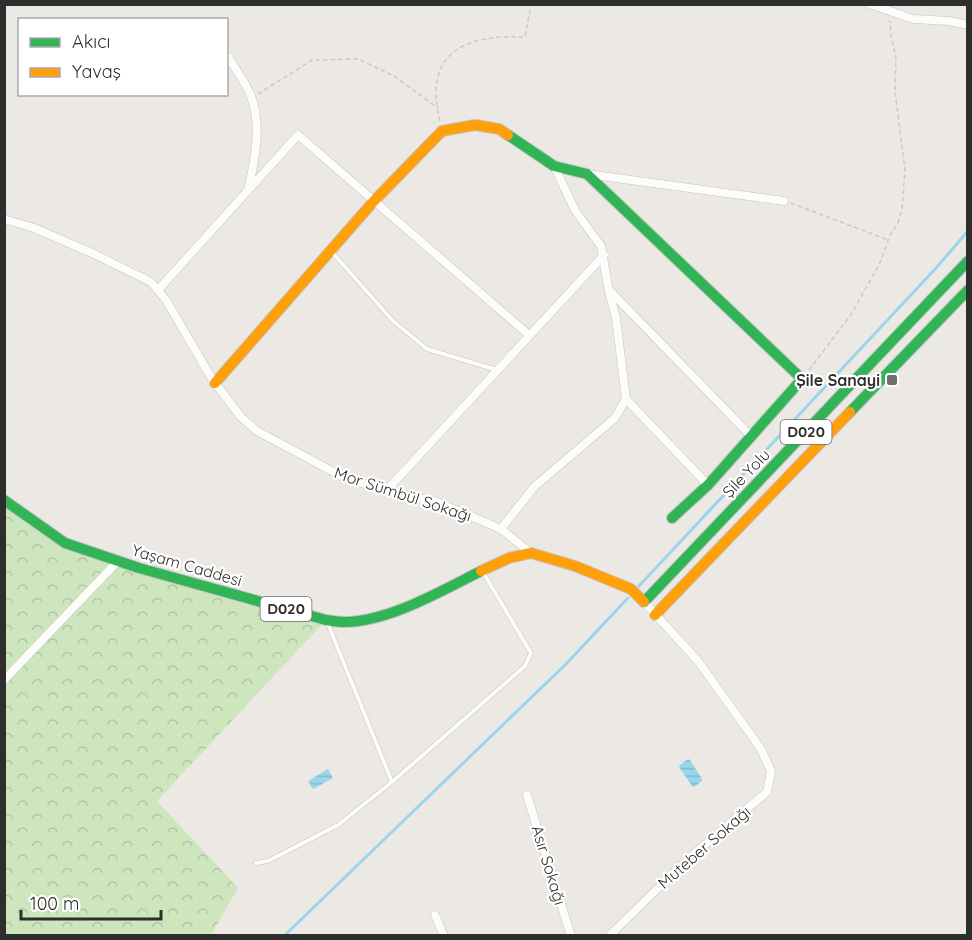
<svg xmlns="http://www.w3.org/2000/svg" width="972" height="940" viewBox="0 0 972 940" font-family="Quicksand,sans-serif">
<defs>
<pattern id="forest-crowns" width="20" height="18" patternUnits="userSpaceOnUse" patternTransform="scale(1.5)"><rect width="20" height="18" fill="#cee6be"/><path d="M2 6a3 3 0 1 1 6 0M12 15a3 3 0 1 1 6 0" fill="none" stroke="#b1c6a4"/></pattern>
<pattern id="water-rules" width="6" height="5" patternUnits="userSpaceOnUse" patternTransform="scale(1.5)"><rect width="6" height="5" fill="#99d6ec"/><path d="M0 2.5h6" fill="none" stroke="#84b8cb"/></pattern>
</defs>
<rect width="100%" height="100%" fill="#ece8e4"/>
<polygon fill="url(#forest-crowns)" points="4,499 65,543 326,620 157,801 238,888 211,935 5,935"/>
<g fill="url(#water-rules)">
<polygon points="688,759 690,760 702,779 702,781 694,787 692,786 679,767 680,765"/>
<polygon points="328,769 333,778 313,789 308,781"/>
</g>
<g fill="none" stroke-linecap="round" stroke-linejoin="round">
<g stroke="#99d6ec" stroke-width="3">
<polyline points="639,586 937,267 968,231"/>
<polyline points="284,936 566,664 628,598"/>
</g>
<defs>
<g id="lane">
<polyline points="331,251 393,321 427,349 497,370"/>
<polyline points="328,624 392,782"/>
<polyline points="256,863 268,861 338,825 392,782 525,666 531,653 484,574"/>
</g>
<g id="street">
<polyline points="870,4 913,19 949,21 968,25"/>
<path d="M229,58C236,70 246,83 251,96C262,126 255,160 248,190"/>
<polyline points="587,174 784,201"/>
<polyline points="4,219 34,228 92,253 151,282 166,300 212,379 241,417 257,431 343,477 386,491 437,502 501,529 531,553"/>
<polyline points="158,290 298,135 529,335"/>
<polyline points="610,291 751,436"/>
<polyline points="626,399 708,485"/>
<polyline points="386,491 604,255"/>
<polyline points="501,529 534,487 615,418 626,399 616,318 609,292 601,246 576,212 554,166"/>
<polyline points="4,680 118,561"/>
<polyline points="527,795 571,936"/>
<polyline points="435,915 444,936"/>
<polyline points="609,936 689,858 767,792 771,771 761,749 698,661 644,602"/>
</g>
<g id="fast">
<polyline points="508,135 554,166 587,174 802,379 708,485 672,518"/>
<polyline points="850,412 968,290"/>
<path d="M4,500L65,543L139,568L326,620C332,621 339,622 345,622C390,621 441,591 481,571"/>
<polyline points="644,602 968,261"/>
</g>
<g id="slow">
<polyline points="215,383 373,202 442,131 475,125 499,129 508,135"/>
<polyline points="481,571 509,558 531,553 575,566 631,589 644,602"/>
<polyline points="655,615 850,412"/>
</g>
</defs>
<use href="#lane" stroke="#c5c4c5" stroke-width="5"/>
<use href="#street" stroke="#c5c4c5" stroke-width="9"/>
<use href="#fast" stroke="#c5c4c5" stroke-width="12"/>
<use href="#slow" stroke="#c5c4c5" stroke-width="12"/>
<g stroke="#c9c9c8" stroke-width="1.5" stroke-dasharray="4.5 3" stroke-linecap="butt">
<polyline points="258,94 312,60 358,59 394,76 438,108"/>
<path d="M440,121C438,112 436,102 436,93C436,42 484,35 525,37L531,4"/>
<polyline points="791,203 888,240"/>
<polyline points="809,370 850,316 866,288 879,265 890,235 898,223 902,209 905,170 895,91 896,57 891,35 890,21"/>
</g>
<use href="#lane" stroke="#fcfcfb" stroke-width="4"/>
<use href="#street" stroke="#fcfcfb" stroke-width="8"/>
<use href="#fast" stroke="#30b455" stroke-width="10"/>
<use href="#slow" stroke="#ff9f0a" stroke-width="10"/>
</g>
<rect fill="#706f6e" stroke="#fff" stroke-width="2" x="886" y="374" width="12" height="12" rx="3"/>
<g text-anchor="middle" stroke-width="4.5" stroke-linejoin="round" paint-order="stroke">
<g fill="#fff" stroke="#6d6d6d" stroke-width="1.5">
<rect x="780.5" y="420" width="51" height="24" rx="4.5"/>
<rect x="260.5" y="597" width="51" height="24" rx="4.5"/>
</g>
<g font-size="15" font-weight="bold" fill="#2e2e2e">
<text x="806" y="437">D020</text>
<text x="286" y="614">D020</text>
</g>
<g font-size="16" font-weight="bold" fill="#2e2e2e" stroke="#fff" text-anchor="end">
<text x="880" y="386">Şile Sanayi</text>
</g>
<g font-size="16" fill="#2e2e2e" stroke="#fff">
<text transform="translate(746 473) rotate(-46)" y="6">Şile Yolu</text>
<text transform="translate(403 494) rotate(18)" y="6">Mor Sümbül Sokağı</text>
<text transform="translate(187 565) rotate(16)" y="6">Yaşam Caddesi</text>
<text transform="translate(704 847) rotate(-41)" y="6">Muteber Sokağı</text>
<text transform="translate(549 865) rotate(73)" y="6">Asır Sokağı</text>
</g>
</g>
<rect width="972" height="940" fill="none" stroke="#2e2e2e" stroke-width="12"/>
<rect x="18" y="18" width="210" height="78" fill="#ffffff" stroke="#ababab" stroke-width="1.5"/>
<rect x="30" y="38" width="30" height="9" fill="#30b455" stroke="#ababab" stroke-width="1.5"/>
<text x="72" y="48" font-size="18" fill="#2e2e2e">Akıcı</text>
<rect x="30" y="68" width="30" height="9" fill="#ff9f0a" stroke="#ababab" stroke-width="1.5"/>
<text x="72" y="78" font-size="18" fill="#2e2e2e">Yavaş</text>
<path d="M21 910v9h140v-9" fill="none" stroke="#2e2e2e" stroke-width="3"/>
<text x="30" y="910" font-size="18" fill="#2e2e2e" stroke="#ffffff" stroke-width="4.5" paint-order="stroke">100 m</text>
</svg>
